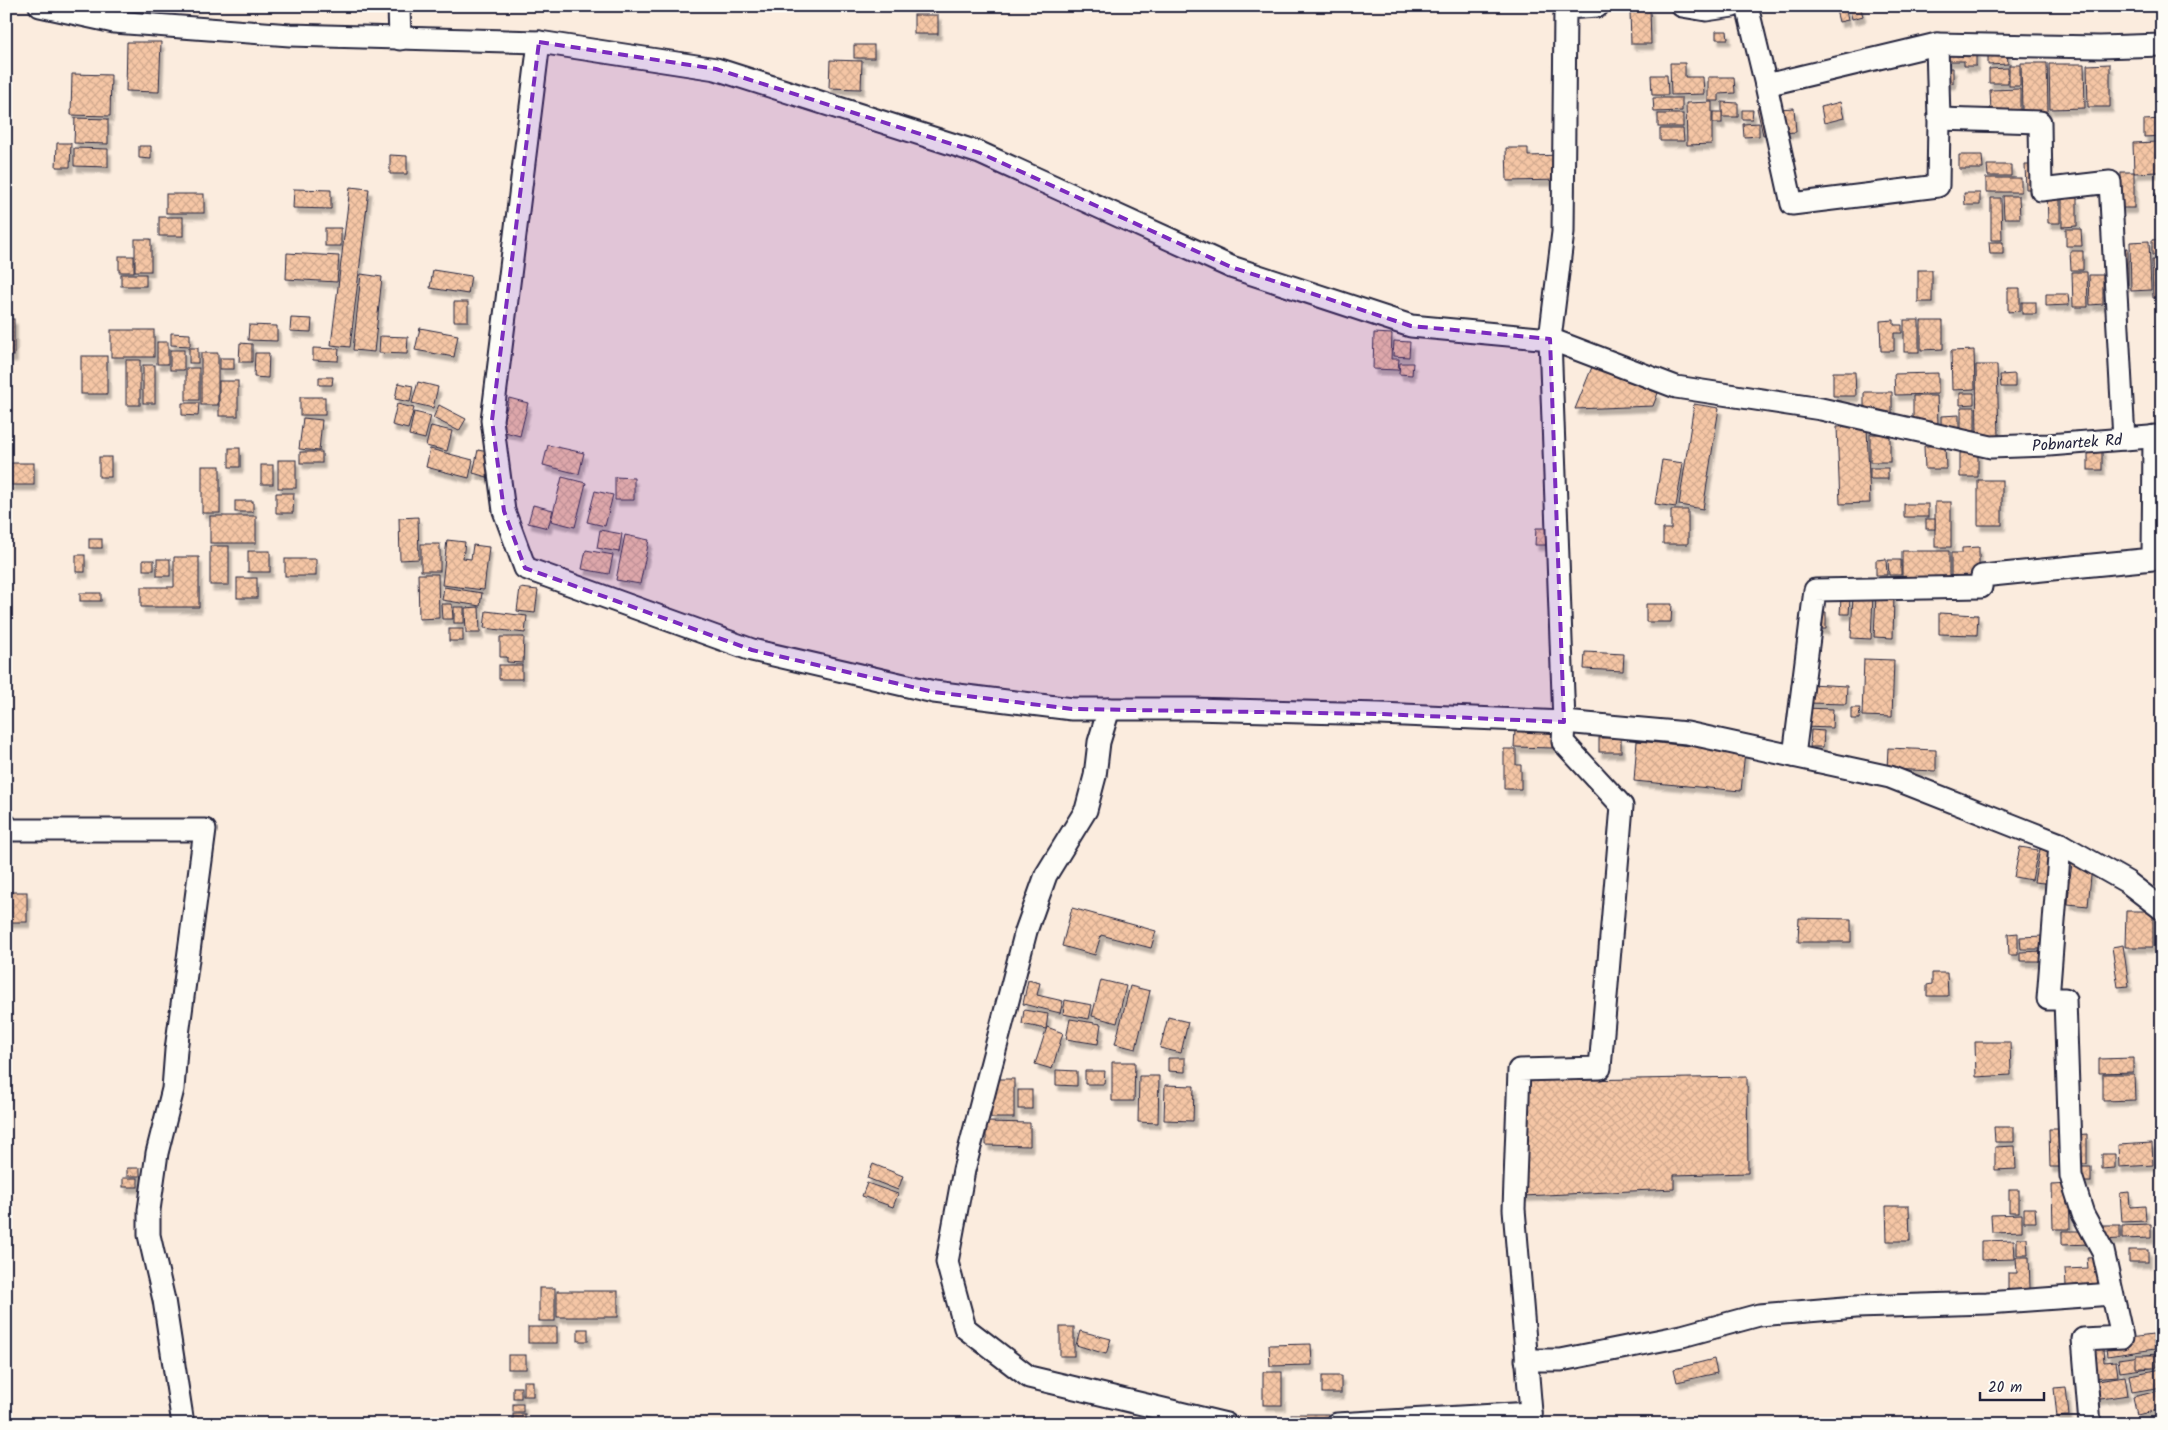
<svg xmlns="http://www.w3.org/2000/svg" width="2168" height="1430" viewBox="0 0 2168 1430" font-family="Kalam,sans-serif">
<defs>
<pattern id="building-cross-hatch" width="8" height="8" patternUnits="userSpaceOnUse" patternTransform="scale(1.25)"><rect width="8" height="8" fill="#f5c6a5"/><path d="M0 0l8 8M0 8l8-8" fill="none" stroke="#d2aa8f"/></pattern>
<filter id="shadow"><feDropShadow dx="3" dy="5.5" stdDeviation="1" flood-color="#0004"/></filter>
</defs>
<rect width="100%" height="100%" fill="#fbecde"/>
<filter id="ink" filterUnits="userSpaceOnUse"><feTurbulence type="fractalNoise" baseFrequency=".02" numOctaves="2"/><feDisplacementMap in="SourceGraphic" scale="10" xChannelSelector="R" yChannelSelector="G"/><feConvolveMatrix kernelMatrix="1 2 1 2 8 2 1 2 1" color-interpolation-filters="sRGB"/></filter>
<g filter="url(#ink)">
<g fill="url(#building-cross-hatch)" stroke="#22223b" filter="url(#shadow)">
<polygon points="1835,6 1845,6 1848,20 1839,22"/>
<polygon points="1849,6 1860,6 1863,16 1852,19"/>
<polygon points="1630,9 1650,9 1651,44 1631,44"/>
<rect x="914" y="15" width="24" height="19"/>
<polygon points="1716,31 1727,31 1728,39 1716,39"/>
<polygon points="127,42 161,42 159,92 126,91"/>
<rect x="854" y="45" width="20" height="13"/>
<polygon points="1976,47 1976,66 1964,66 1964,61 1944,61 1944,48"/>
<polygon points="1988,50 2007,50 2008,64 1988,65"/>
<polygon points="830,60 862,61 861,89 829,88"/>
<polygon points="1670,63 1685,63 1685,77 1703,77 1704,94 1671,95"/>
<polygon points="2021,63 2047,63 2048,111 2022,111"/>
<polygon points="2049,64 2084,64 2085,108 2050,109"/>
<polygon points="2110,64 2110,107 2088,107 2087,65"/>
<rect x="2009" y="65" width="11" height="21"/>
<polygon points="1939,68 1953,68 1953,83 1939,84"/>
<polygon points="2008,68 2008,83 1989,83 1989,69"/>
<polygon points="72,74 111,75 110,116 71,115"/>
<polygon points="1651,75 1667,75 1668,95 1652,95"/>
<polygon points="1708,77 1734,77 1735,93 1719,94 1719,101 1708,101"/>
<polygon points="2020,89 2020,111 1991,112 1990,90"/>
<polygon points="1653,98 1682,98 1682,111 1654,112"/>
<polygon points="1712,102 1712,144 1687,145 1686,103"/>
<polygon points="1722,102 1738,103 1738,117 1722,117"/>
<polygon points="1840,102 1844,118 1824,123 1821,107"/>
<polygon points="1768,106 1773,132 1763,135 1757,108"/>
<polygon points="1794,108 1796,132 1780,133 1778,109"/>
<polygon points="1742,110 1753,110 1752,119 1742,119"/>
<rect x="1713" y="112" width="9" height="11"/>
<rect x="1658" y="114" width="25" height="13"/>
<polygon points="75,118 108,119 108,144 74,143"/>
<polygon points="2162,119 2162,136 2144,137 2144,120"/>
<polygon points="1759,123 1759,136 1744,137 1743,124"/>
<polygon points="1660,129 1683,129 1684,141 1660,141"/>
<polygon points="2157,142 2158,172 2134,173 2133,143"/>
<polygon points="57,143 71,143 70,167 56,167"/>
<polygon points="139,146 151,146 151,159 139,158"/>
<polygon points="74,148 108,149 108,167 74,166"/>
<polygon points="1506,148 1528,148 1528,156 1563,155 1563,180 1507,181"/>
<polygon points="390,155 407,156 407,174 390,174"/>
<polygon points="1959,155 1982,155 1983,169 1959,169"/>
<polygon points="1987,165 2011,165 2011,176 1988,176"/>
<polygon points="2025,165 2038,165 2038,189 2026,189"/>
<rect x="2121" y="172" width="13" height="36"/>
<rect x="1986" y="178" width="35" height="14"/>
<polygon points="350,187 369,189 350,347 331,345"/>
<polygon points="294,189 331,190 331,209 293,208"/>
<polygon points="2047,192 2060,192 2060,223 2048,223"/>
<polygon points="1964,193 1980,193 1980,205 1965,205"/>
<rect x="166" y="194" width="38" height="19"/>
<rect x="2155" y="194" width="7" height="24"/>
<polygon points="2003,196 2019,196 2020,218 2004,218"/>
<polygon points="1991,198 2001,198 2002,240 1991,240"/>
<polygon points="2062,198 2077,198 2077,226 2062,227"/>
<rect x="159" y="217" width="24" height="19"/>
<rect x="325" y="228" width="16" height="18"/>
<polygon points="2066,229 2081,229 2082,246 2066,246"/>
<rect x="135" y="239" width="16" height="32"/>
<polygon points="2162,239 2162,255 2152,255 2152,240"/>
<polygon points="2149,241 2151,290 2131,291 2130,242"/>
<polygon points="1989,242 2003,242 2003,254 1990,254"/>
<polygon points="2116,248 2128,248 2128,285 2117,286"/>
<polygon points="2070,251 2083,251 2083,270 2071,270"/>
<polygon points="287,253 339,256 337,282 286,279"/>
<rect x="119" y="256" width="15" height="16"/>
<polygon points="2152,260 2162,260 2162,298 2153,298"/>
<polygon points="433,270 471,276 468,294 430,288"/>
<rect x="1918" y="270" width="14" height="32"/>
<polygon points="2072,272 2087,272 2088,307 2073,307"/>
<rect x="121" y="274" width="25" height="12"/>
<polygon points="361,274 382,277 374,352 353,350"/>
<polygon points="2089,275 2103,275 2103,304 2090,305"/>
<polygon points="2008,288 2020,288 2020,311 2008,312"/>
<polygon points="2046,294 2068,294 2069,305 2046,306"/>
<rect x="454" y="302" width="14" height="19"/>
<rect x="2022" y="302" width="14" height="12"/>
<polygon points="291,318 312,319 311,332 290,331"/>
<rect x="6" y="319" width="8" height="37"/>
<polygon points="1894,320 1894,325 1902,325 1902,333 1894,333 1894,351 1881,351 1880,321"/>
<rect x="1904" y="320" width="15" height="32"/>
<polygon points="1921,321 1943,321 1943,349 1921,350"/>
<polygon points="249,325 277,326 277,341 248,340"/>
<polygon points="420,328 458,335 454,357 415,350"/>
<rect x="111" y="330" width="43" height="27"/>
<polygon points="171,333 190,334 190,346 171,345"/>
<polygon points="1374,333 1392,334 1391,359 1399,359 1398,370 1373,369"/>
<polygon points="380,336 408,337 407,354 379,353"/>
<polygon points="1394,341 1410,342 1409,357 1393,356"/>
<rect x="157" y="342" width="11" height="22"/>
<polygon points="240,343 252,344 252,362 239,362"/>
<rect x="189" y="348" width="9" height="15"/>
<polygon points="313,348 339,349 338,361 313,360"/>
<rect x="170" y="350" width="14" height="20"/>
<polygon points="1974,350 1975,389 1952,390 1951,351"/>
<rect x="201" y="353" width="17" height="52"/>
<polygon points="255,353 269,353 268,378 254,377"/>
<rect x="81" y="356" width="26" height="38"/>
<rect x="220" y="358" width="14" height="11"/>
<rect x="126" y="360" width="14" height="45"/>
<polygon points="1400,363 1413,363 1412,375 1399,374"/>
<rect x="143" y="365" width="12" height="38"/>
<polygon points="1976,365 1997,365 1999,436 1977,437"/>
<polygon points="1592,367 1658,393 1653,406 1575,409"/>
<rect x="186" y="368" width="13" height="32"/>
<polygon points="1833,372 1855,372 1856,396 1833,396"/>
<polygon points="1938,373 1938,394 1895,395 1894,374"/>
<polygon points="2015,374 2015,387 2001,387 2000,375"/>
<polygon points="319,377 333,377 332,385 319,385"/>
<rect x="219" y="381" width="19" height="35"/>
<polygon points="418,382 438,387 433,408 412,403"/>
<polygon points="398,383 413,386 410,402 395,399"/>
<polygon points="1864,392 1892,392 1892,414 1864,415"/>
<polygon points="1960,393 1974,393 1974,404 1960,405"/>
<polygon points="1913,396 1937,396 1938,424 1913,424"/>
<rect x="300" y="397" width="25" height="18"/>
<polygon points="509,398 528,403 520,436 501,431"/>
<polygon points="182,403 199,403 198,416 182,415"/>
<polygon points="397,404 414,408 408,429 392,425"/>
<polygon points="1694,404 1719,408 1703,509 1679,505"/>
<polygon points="439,405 466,419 459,431 433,418"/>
<polygon points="1961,407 1975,407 1975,431 1961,432"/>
<polygon points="414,412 431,416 425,439 409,435"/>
<polygon points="1959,415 1959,430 1941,430 1941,416"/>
<polygon points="303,418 322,420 319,451 299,449"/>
<polygon points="431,426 452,431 447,451 426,446"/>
<polygon points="1867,426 1870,503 1840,504 1837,427"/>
<rect x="1870" y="434" width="20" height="28"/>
<polygon points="548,445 584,453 579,474 543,465"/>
<polygon points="1924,446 1945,446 1946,469 1925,469"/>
<rect x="229" y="448" width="11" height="19"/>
<polygon points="430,449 473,460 469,478 426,467"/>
<rect x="2088" y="449" width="14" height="21"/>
<polygon points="478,450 493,453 487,477 473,473"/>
<rect x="300" y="452" width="22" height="11"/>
<polygon points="1978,452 1978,477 1960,477 1960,453"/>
<rect x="99" y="457" width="12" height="20"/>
<rect x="278" y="460" width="18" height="28"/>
<polygon points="1662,460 1683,463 1676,507 1655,504"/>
<rect x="11" y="463" width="23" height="22"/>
<rect x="261" y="465" width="12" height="19"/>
<rect x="202" y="466" width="18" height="47"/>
<rect x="1870" y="468" width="18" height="11"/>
<polygon points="562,477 586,483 575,527 551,521"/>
<polygon points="615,477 634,478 634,500 615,500"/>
<rect x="1978" y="480" width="24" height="45"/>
<polygon points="595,491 613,495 605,526 587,522"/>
<polygon points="276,493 294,493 293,513 276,513"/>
<rect x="235" y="501" width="18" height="11"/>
<rect x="1935" y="502" width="16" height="45"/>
<rect x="1904" y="504" width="24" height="13"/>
<polygon points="533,505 553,510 548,528 528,523"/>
<polygon points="1671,510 1688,510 1688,544 1663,544 1663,529 1671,529"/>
<rect x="210" y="516" width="46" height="27"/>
<polygon points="418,517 419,559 400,560 399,518"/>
<rect x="1926" y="519" width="9" height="10"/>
<polygon points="1536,528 1549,528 1549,545 1535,545"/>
<polygon points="600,530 622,534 619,552 597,548"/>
<polygon points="625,535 649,540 640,584 616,580"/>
<rect x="89" y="539" width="13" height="9"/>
<polygon points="447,540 465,542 463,558 471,559 473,545 489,547 484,590 442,585"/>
<rect x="421" y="544" width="19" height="27"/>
<rect x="210" y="546" width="19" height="39"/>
<polygon points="1979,547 1979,584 1951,584 1951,553 1962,553 1962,548"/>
<polygon points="586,550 613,555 609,574 582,569"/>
<rect x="248" y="551" width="22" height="21"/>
<polygon points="1902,551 1949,551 1949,585 1902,586"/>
<rect x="76" y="555" width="9" height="17"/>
<polygon points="174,557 199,557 199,607 141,607 141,587 174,587"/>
<rect x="157" y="559" width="13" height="17"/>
<rect x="285" y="559" width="31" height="17"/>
<polygon points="1886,559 1887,575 1876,575 1876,560"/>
<rect x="143" y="560" width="11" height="10"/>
<polygon points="1888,560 1901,560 1901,575 1889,575"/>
<polygon points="418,574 438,574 439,618 419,619"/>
<rect x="237" y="578" width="20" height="20"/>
<polygon points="444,587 482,593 480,606 442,600"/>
<polygon points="520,588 538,590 535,613 517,611"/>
<rect x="80" y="593" width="21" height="8"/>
<polygon points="1853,594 1873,595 1871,639 1851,638"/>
<polygon points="1876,594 1894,595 1893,638 1874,637"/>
<polygon points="1841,598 1850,599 1849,614 1840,614"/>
<polygon points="441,604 452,604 453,619 442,619"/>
<polygon points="1646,604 1672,604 1671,622 1646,622"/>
<rect x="454" y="607" width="10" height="16"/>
<polygon points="479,607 480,633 466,633 465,608"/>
<polygon points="486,611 527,616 525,633 484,628"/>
<polygon points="1817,612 1826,612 1826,629 1816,629"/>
<polygon points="1939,613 1978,615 1977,635 1939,634"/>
<rect x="449" y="629" width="14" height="12"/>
<polygon points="500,637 524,637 523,663 507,662 507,657 500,657"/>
<polygon points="1585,652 1624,654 1623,671 1584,669"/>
<polygon points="1864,659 1894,660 1892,717 1862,716"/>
<rect x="499" y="665" width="23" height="14"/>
<polygon points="1809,684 1847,686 1846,704 1808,703"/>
<polygon points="1803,708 1833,709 1832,728 1803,727"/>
<polygon points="1851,708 1860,708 1859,719 1851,719"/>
<polygon points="1515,730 1553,731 1552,748 1514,747"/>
<polygon points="1811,730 1824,731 1823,747 1810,747"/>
<rect x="1599" y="738" width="22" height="14"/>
<polygon points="1637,741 1745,751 1741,791 1634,781"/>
<polygon points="1888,748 1936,750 1936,771 1887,769"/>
<polygon points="1504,749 1516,749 1516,765 1521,765 1521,789 1504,789"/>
<polygon points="2020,847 2038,850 2032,880 2014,877"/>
<polygon points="2040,849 2058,851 2053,884 2034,882"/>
<polygon points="2072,864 2092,866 2088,906 2068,904 2069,890 2062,889 2063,878 2070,878"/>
<rect x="8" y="892" width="19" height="30"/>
<polygon points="1072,908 1156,931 1151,948 1101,935 1095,955 1062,946"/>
<polygon points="2126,911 2153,911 2153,947 2125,947"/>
<polygon points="1799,918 1851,919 1851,942 1798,942"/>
<polygon points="2018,933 2018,955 2009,955 2008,934"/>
<polygon points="2043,936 2044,949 2021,949 2020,937"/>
<polygon points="2123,945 2129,986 2118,987 2112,947"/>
<polygon points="2043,951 2043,961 2020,961 2020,952"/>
<polygon points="1932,973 1947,973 1948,996 1927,996 1927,985 1932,984"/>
<polygon points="1028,980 1040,983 1037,995 1063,1001 1060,1013 1023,1004"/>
<polygon points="1101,980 1126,986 1117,1023 1092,1016"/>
<polygon points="1130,986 1150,991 1136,1049 1115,1044"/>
<polygon points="1065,1000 1092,1005 1089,1019 1063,1014"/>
<polygon points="1024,1010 1048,1014 1046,1029 1022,1024"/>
<polygon points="1168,1017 1188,1022 1181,1053 1160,1048"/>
<polygon points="1070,1019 1101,1024 1098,1044 1066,1039"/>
<polygon points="1047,1027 1063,1033 1052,1069 1035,1064"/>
<polygon points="1975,1042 2010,1042 2011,1075 1976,1077"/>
<polygon points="1168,1058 1185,1058 1185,1072 1168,1071"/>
<polygon points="2133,1058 2133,1072 2099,1073 2099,1059"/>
<polygon points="1112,1062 1135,1062 1134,1101 1112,1101"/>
<polygon points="1056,1070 1077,1071 1077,1086 1056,1085"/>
<polygon points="1085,1071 1105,1071 1104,1084 1085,1084"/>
<polygon points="2103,1074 2134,1074 2135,1100 2103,1101"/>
<polygon points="1139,1076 1159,1076 1158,1123 1138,1122"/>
<polygon points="1747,1077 1748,1173 1674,1175 1674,1189 1523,1196 1523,1081"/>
<rect x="991" y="1079" width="23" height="39"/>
<polygon points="1165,1085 1194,1086 1193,1121 1164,1120"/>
<rect x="1018" y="1090" width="14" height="19"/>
<polygon points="986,1122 1030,1123 1030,1146 986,1145"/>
<polygon points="1994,1127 2014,1127 2014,1142 1995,1142"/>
<polygon points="2049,1129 2065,1129 2066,1167 2050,1167"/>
<polygon points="2087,1134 2087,1164 2074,1164 2073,1135"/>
<polygon points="2152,1143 2153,1165 2119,1167 2118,1145"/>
<polygon points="2015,1146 2016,1169 1995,1170 1995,1147"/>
<polygon points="2102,1154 2115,1154 2115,1168 2102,1169"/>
<polygon points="873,1164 903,1176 898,1190 867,1178"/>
<rect x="2075" y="1167" width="16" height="15"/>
<rect x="127" y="1168" width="13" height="8"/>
<rect x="123" y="1178" width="15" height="9"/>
<polygon points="867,1183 898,1194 893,1207 862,1196"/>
<polygon points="2069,1184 2070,1229 2053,1229 2052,1185"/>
<rect x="2009" y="1190" width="10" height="22"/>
<polygon points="2129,1192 2130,1207 2145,1206 2146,1221 2122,1222 2120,1193"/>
<polygon points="1886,1206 1909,1206 1910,1241 1887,1241"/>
<polygon points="2024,1208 2035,1208 2036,1222 2024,1222"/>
<polygon points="2022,1214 2022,1231 1992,1232 1991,1215"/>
<polygon points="2151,1224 2151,1238 2122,1239 2122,1225"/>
<polygon points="2099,1225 2120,1225 2120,1239 2100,1240"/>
<polygon points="2062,1231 2091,1231 2091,1244 2062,1245"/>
<polygon points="2017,1238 2027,1238 2028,1255 2017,1255"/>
<polygon points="2014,1240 2015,1259 1981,1260 1981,1241"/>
<rect x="2129" y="1250" width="19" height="12"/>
<polygon points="2016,1257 2029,1257 2030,1289 2008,1290 2008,1273 2017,1273"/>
<polygon points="2102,1257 2104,1283 2066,1286 2065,1269 2088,1268 2087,1258"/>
<rect x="539" y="1288" width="16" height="33"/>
<rect x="557" y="1291" width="61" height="26"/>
<rect x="528" y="1327" width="29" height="16"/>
<rect x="1060" y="1327" width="14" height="29"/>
<rect x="578" y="1329" width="10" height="12"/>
<polygon points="1080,1331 1111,1339 1106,1354 1076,1345"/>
<polygon points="2153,1335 2155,1349 2107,1356 2105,1341"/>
<polygon points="1311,1344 1312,1365 1270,1366 1269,1345"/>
<polygon points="2103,1349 2104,1362 2116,1361 2118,1376 2091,1378 2088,1350"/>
<polygon points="2155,1354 2157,1367 2120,1372 2118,1359"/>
<rect x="508" y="1355" width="18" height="14"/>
<polygon points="2136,1355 2157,1355 2156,1368 2136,1368"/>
<polygon points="1714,1359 1717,1373 1677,1382 1674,1369"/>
<polygon points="2162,1369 2162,1387 2132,1392 2129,1375"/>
<rect x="1263" y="1372" width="19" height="33"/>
<rect x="1322" y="1376" width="19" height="17"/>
<polygon points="2125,1376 2128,1395 2094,1400 2091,1381"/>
<rect x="523" y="1381" width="10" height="15"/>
<rect x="513" y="1387" width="8" height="11"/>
<polygon points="2066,1387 2069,1416 2057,1417 2054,1388"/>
<polygon points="2162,1390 2162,1409 2137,1415 2133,1397"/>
<rect x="513" y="1404" width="10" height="8"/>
<rect x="513" y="1414" width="12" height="10"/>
<rect x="1291" y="1414" width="37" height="10"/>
</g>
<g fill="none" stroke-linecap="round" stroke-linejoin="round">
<defs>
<g id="minor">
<polyline points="40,6 114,22 290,35 539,42 716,69 980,153 1231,267 1411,326 1550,339 1563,232 1565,8 1598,6"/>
<polyline points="399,6 400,39"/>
<polyline points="1682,6 1706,10 1733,6"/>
<polyline points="1747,6 1766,85 1937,44 2100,47 2162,45"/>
<polyline points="539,42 492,420 504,511 525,568 752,650 934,692 1072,709 1192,709 1380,714 1564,722 1687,733 1890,777 2060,844 2127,882 2162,909"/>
<polyline points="1766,85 1792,204 1938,186 1939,119 1937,44"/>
<polyline points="1939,119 2040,122 2041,190 2110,182 2124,439"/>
<polyline points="1109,709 1099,742 1095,776 1086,810 1046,875 1026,931 964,1170 947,1262 965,1328 1029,1377 1226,1424"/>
<polyline points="1794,756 1815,590 1981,587 1982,576 2153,559 2154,436"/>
<polyline points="6,825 8,830 205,830 176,1050 173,1089 157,1153 149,1210 149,1235 164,1300 183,1424"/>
<polyline points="2060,844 2048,999 2065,999 2071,1176 2083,1214 2103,1251 2122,1337 2083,1339 2090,1424"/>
<polyline points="1526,1360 1561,1360 1682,1336 1759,1315 1856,1307 1987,1303 2112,1294"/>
<polyline points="1337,1424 1531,1413"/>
<polyline points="1532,1424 1514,1209 1519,1070 1600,1068 1622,806 1563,742 1564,722 1550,339 1676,387 1821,409 1991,447 2049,445 2162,436"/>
</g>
</defs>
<use href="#minor" stroke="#22223b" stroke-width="25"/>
<use href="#minor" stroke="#fdfcf7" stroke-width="21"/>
</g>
</g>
<path fill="#7b2cbf" fill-opacity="0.2" stroke="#7b2cbf" stroke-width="4" stroke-dasharray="10 6" stroke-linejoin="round" d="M539,42L716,69L980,153L1231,267L1411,326L1550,339L1564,722L1380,714L1072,709L934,692L752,650L525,568L504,511L492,420Z"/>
<g text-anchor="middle" stroke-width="5" stroke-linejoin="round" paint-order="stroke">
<g font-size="16" fill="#22223b" stroke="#fdfcf7">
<text transform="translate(2077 442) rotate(-4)" y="6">Pobnartek Rd</text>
</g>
</g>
<rect width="2168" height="1430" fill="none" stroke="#fdfcf7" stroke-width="25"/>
<rect x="12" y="12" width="2143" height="1405" fill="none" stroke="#22223b" stroke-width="2" filter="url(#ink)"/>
<path d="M1980 1392v8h64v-8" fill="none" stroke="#22223b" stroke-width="2.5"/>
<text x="1988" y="1392" font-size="15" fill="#22223b" stroke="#fdfcf7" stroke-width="4" paint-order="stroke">20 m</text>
</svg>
